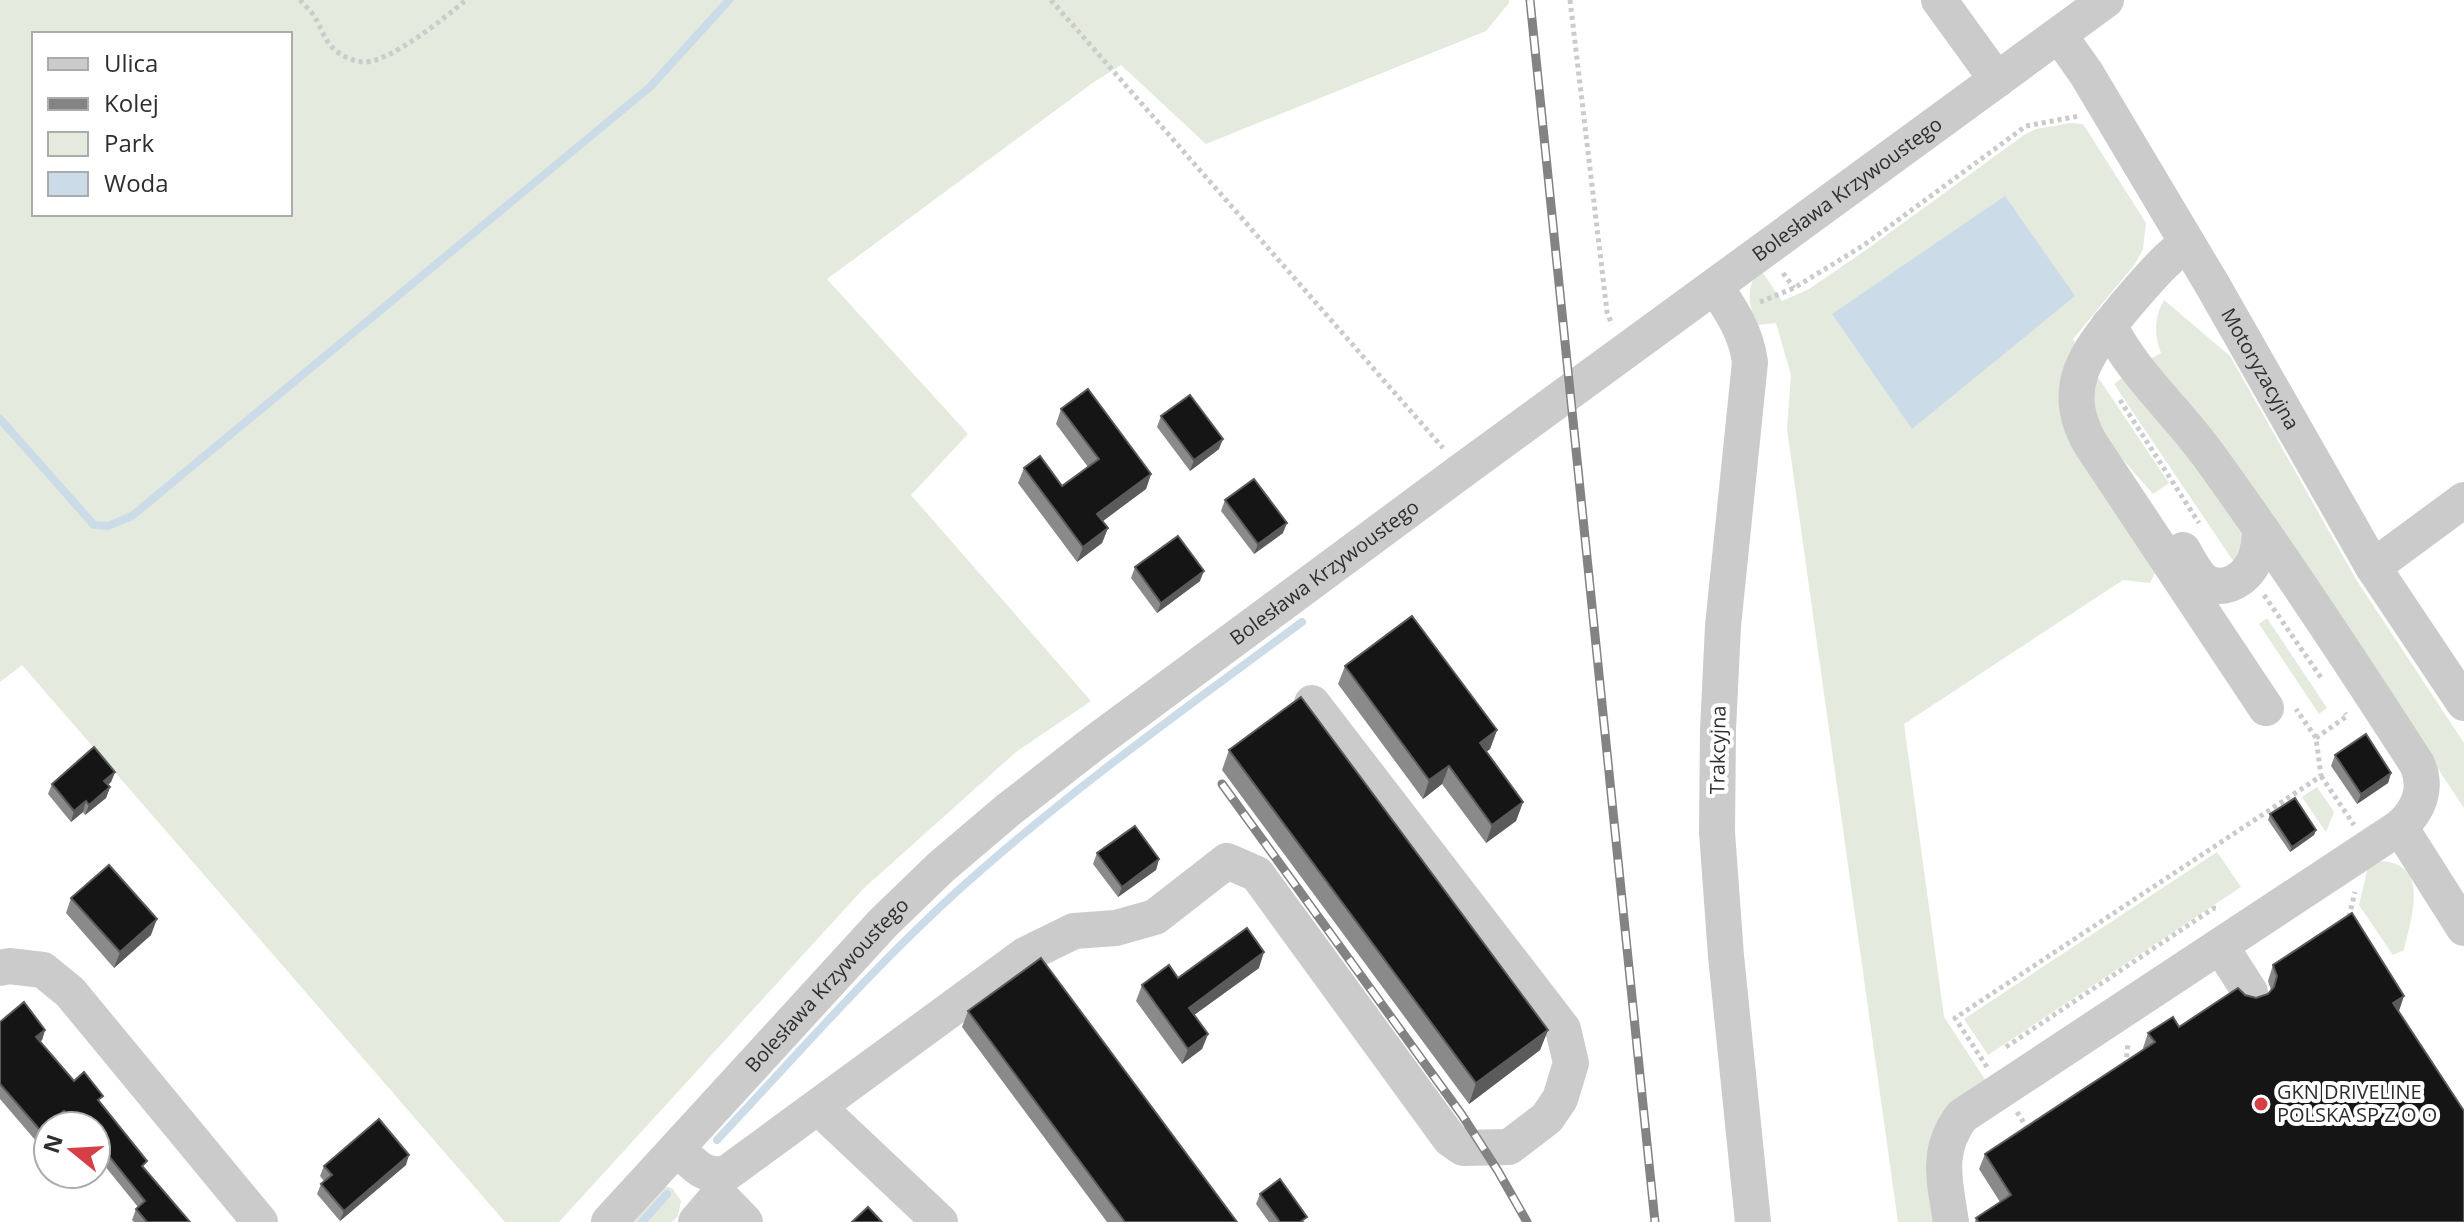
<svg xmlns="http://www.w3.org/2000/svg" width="2464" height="1222" viewBox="0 0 2464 1222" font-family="'Open Sans',sans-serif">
<rect width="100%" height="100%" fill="#fff"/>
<g fill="#e4eadd" fill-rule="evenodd">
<path d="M0,0H1509V3L1486,31L1206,144L1121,65L1094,82L827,279L968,434L911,495L1091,701L1016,752L863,889L559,1222H505L22,665L0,682ZM34,34H290V214H34Z"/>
<path d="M2071,123L2082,124L2085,127L2146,223L2143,249L2135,264L2073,339L2078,347L2073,354L2156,571L2150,583L2123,580L1904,724L1944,1017L1988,1084L1956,1105L1939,1222H1898L1787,429L1791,375L1776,323L1757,325C1749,306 1744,286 1761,270L1782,301L1809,289L1866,250L2024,135L2036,129Z"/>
<path d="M2164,300L2230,356L2357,581L2464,743V808L2320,590L2150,359L2161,353C2154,335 2154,318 2164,300Z"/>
<polygon points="2093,370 2169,483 2153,494 2118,454 2093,421"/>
<polygon points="2123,377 2160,418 2246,531 2236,565 2114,384"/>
<polygon points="2267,618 2327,708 2319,714 2259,624"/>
<polygon points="2317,787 2334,812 2326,832 2302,797"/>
<polygon points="2217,852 2241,887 1988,1055 1964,1019"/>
<path d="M2374,861C2432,859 2412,915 2404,950L2393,955L2359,905L2367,871L2363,866Z"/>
<polygon points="666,1186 673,1189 681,1201 678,1216 672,1222 626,1222"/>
</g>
<polygon fill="#cbdce8" points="2005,196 2075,296 1912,429 1832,314"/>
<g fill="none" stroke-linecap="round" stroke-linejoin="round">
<g stroke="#cbdce8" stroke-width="8">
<polyline points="0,419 94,525 108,526 132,516 650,87 729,0"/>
<path d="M717,1140C794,1058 869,972 953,895C1063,795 1183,710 1302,622"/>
<polyline points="642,1222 667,1194"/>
</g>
<g stroke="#cbcbcb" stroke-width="5" stroke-dasharray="4 4" stroke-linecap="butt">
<path d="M300,0C305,6 312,12 316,19C322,30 326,43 336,51C344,57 355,62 365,62C391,61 445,18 466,0"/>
<polyline points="1051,0 1443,448"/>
<polyline points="1570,0 1607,312 1612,325"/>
<polyline points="1783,273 1794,288"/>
<polyline points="1760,302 1794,288 1864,245 2026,126 2079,116"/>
<polyline points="2120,400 2199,523"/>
<polyline points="2264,595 2322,679"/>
<polyline points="2316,738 2347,716 2345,713"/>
<polyline points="2321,776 2354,825"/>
<polyline points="2349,917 2355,892"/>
<polyline points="2006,1047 2214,908 2220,909"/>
<polyline points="2124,1064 2126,1063 2128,1043"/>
<polyline points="1987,1067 1955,1018 2321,776 2316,738 2296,709"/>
<polyline points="2017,1112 2027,1128"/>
</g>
<g stroke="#cbcbcb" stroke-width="36">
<polyline points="1939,0 1997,80"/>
<path id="s1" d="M2059,35L2086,73L2213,286L2373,567L2464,703"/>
<path d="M2187,243C2163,261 2146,282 2126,305C2090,349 2057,385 2090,443L2266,708"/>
<path d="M1715,286C1731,310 1746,332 1750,362L1723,626L1718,730L1717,832L1726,956L1753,1222"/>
<path d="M2183,550C2188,559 2193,569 2200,577C2216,595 2242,583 2252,565C2259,555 2259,541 2261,529"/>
<polyline points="2373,567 2464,500"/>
<polyline points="2400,827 2464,928"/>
<polyline points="2221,947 2250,992"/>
<polyline points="0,968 9,966 43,970 70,992 260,1222"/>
<polyline points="818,1107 940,1222"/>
<path d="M677,1148C693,1163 703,1179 727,1173L1025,955L1074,931L1116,928L1155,917L1227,861L1257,874L1450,1139L1463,1148L1509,1147L1547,1118L1560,1099L1571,1063L1563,1029L1312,703"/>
<polyline points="716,1176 719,1195 745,1222"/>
<path id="s2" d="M609,1222L883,923L941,867L1008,810L1094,743L1460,472L2106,0"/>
<polyline points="696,1222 719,1195"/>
<path d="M1951,1222C1945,1182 1935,1151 1962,1116L2400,827C2419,810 2428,788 2417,764C2350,660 2282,556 2209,456C2177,411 2134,375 2109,325"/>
</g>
<defs>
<g id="rail">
<polyline points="1530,0 1655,1222"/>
<polyline points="1222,784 1462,1115 1498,1171 1527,1222"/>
</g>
</defs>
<use href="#rail" stroke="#838383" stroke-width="9"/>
<use href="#rail" stroke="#fff" stroke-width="6" stroke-dasharray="18" stroke-linecap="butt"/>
</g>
<g fill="#8a8a8a">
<polygon points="1061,409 1151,474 1146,489 1102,521 1108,528 1102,543 1077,562 1018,483 1024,468 1062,486 1088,467 1056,424"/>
<polygon points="1161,416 1219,449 1190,471 1157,427"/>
<polygon points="1225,500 1283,533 1254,554 1221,511"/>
<polygon points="1135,567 1200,581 1157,613 1131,578"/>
<polygon points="1345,666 1497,730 1490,749 1486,752 1523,802 1516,821 1486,843 1442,784 1423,799 1338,684"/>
<polygon points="1229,750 1548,1030 1540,1050 1469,1104 1222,770"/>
<polygon points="2335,755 2391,773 2388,783 2357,804 2331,766"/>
<polygon points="115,772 111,782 108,785 110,787 106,798 85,815 83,812 71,822 48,794 52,784"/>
<polygon points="2270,814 2316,830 2314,835 2290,852 2268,820"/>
<polygon points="1097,853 1159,859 1156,870 1118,897 1093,864"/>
<polygon points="71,898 151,935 114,968 66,913"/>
<polygon points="2273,965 2399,1012 2464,1222 1975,1222 1976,1218 2000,1202 1979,1169 1985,1154 2144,1050 2143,1048 2148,1033 2179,1027 2245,995 2256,998 2268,994 2271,990 2268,981"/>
<polygon points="1259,968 1194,1015 1208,1034 1202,1049 1182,1064 1136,1001 1142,985 1178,978"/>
<polygon points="968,1011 1237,1222 1107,1222 962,1027"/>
<polygon points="0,1022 45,1030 42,1040 40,1042 74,1081 100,1103 144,1169 190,1222 134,1222 132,1220 136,1209 138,1207 96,1155 96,1126 64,1126 60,1121 48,1126 48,1131 36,1141 0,1099"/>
<polygon points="406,1165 340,1221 317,1194 321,1184 324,1181 320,1176 324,1166"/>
<polygon points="1260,1194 1305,1222 1269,1222 1256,1204"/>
</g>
<g fill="#5b5b5b">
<polygon points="1223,439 1219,449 1190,471 1194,460"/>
<polygon points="1151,474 1146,489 1091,530 1097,514"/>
<polygon points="1287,523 1283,533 1254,554 1258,544"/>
<polygon points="1108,528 1102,543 1077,562 1083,547"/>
<polygon points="1204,571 1200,581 1157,613 1161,603"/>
<polygon points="1497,730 1490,749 1473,762 1480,743"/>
<polygon points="1449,766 1442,784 1423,799 1429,780"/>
<polygon points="115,772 111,782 100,791 104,781"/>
<polygon points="2391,773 2388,783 2357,804 2361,794"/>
<polygon points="110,787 106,798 85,815 89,805"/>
<polygon points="86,801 83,812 71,822 74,811"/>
<polygon points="1523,802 1516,821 1486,843 1492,825"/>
<polygon points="2316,830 2314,835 2290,852 2292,847"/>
<polygon points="1159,859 1156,870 1118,897 1122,887"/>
<polygon points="157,919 151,935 114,968 120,952"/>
<polygon points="1264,952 1259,968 1183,1023 1189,1008"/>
<polygon points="2404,996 2399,1011 2393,1003"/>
<polygon points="45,1030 42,1040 32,1048 36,1037"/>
<polygon points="1548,1030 1540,1050 1469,1104 1476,1083"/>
<polygon points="1208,1034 1202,1049 1182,1064 1188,1049"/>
<polygon points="64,1111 60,1121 54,1126 48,1126 48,1131 36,1141 40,1130"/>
<polygon points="77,1117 74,1126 71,1126 72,1121"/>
<polygon points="409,1155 406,1165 340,1221 344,1211"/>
</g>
<g fill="#151515" stroke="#5b5b5b" stroke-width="2">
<polygon points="1088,389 1151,474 1097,514 1108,528 1083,547 1024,468 1040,456 1062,486 1099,459 1061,409"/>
<polygon points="1190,395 1223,439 1194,460 1161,416"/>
<polygon points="1254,479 1287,523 1258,544 1225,500"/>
<polygon points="1178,536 1204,571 1161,603 1135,567"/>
<polygon points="1412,616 1497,730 1480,743 1523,802 1492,825 1449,766 1429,780 1345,666"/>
<polygon points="1301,697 1548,1030 1476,1083 1229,750"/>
<polygon points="2366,734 2391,773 2361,794 2335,755"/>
<polygon points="94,747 115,772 104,781 110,787 89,805 86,801 74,811 52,784"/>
<polygon points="2295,798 2316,830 2292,847 2270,814"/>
<polygon points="1135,826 1159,859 1122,887 1097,853"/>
<polygon points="109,865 157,919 120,952 71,898"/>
<polygon points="2352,913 2404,996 2393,1003 2464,1111 2464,1222 1979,1222 1976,1218 2011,1195 1985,1154 2155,1042 2148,1033 2173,1017 2179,1027 2238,988 2245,995 2256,998 2268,994 2274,987 2277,976 2273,965"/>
<polygon points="1247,928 1264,952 1189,1008 1208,1034 1188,1049 1142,985 1169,965 1178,978"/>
<polygon points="1041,958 1237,1222 1125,1222 968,1011"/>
<polygon points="24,1002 45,1030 36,1037 74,1081 84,1072 103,1096 98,1100 147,1161 142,1166 190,1222 147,1222 136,1209 145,1201 96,1140 96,1126 85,1126 77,1117 72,1121 64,1111 40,1130 0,1084 0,1022"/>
<polygon points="379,1119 409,1155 344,1211 321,1184 332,1175 324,1166"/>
<polygon points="1280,1179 1307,1217 1300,1222 1280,1222 1260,1194"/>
<polygon points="868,1207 882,1222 852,1222"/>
</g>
<circle fill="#d54048" stroke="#fff" stroke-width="3" cx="2261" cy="1104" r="8"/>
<g text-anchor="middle" stroke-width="8" stroke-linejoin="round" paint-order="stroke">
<g font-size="20" fill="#2e2e2e" stroke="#fff">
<text dy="7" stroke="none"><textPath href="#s2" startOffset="1618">Bolesława Krzywoustego</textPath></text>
<text dy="7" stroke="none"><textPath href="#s1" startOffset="390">Motoryzacyjna</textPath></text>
<text dy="7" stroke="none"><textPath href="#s2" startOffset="970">Bolesława Krzywoustego</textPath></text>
<text transform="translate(1718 750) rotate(-89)" y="7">Trakcyjna</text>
<text dy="7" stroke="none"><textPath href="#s2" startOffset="322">Bolesława Krzywoustego</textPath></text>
</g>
<g font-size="20" fill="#2e2e2e" stroke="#fff" text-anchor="start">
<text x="2277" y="1099">GKN DRIVELINE<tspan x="2277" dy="23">POLSKA SP Z O O</tspan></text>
</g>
</g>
<rect x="32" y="32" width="260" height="184" fill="#ffffff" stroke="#ababab" stroke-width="2"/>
<rect x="48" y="58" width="40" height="12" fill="#cbcbcb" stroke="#ababab" stroke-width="2"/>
<text x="104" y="72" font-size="24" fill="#2e2e2e">Ulica</text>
<rect x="48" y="98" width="40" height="12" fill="#838383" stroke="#ababab" stroke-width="2"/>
<text x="104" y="112" font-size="24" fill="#2e2e2e">Kolej</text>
<rect x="48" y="132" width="40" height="24" fill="#e4eadd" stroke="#ababab" stroke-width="2"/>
<text x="104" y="152" font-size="24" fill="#2e2e2e">Park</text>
<rect x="48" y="172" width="40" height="24" fill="#cbdce8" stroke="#ababab" stroke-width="2"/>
<text x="104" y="192" font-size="24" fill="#2e2e2e">Woda</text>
<g transform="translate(72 1150) rotate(288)"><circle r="38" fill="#ffffff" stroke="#ababab" stroke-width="2"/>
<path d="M0-6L14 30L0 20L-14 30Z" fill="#d54048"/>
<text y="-12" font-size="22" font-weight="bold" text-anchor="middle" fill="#2e2e2e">N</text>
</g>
</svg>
